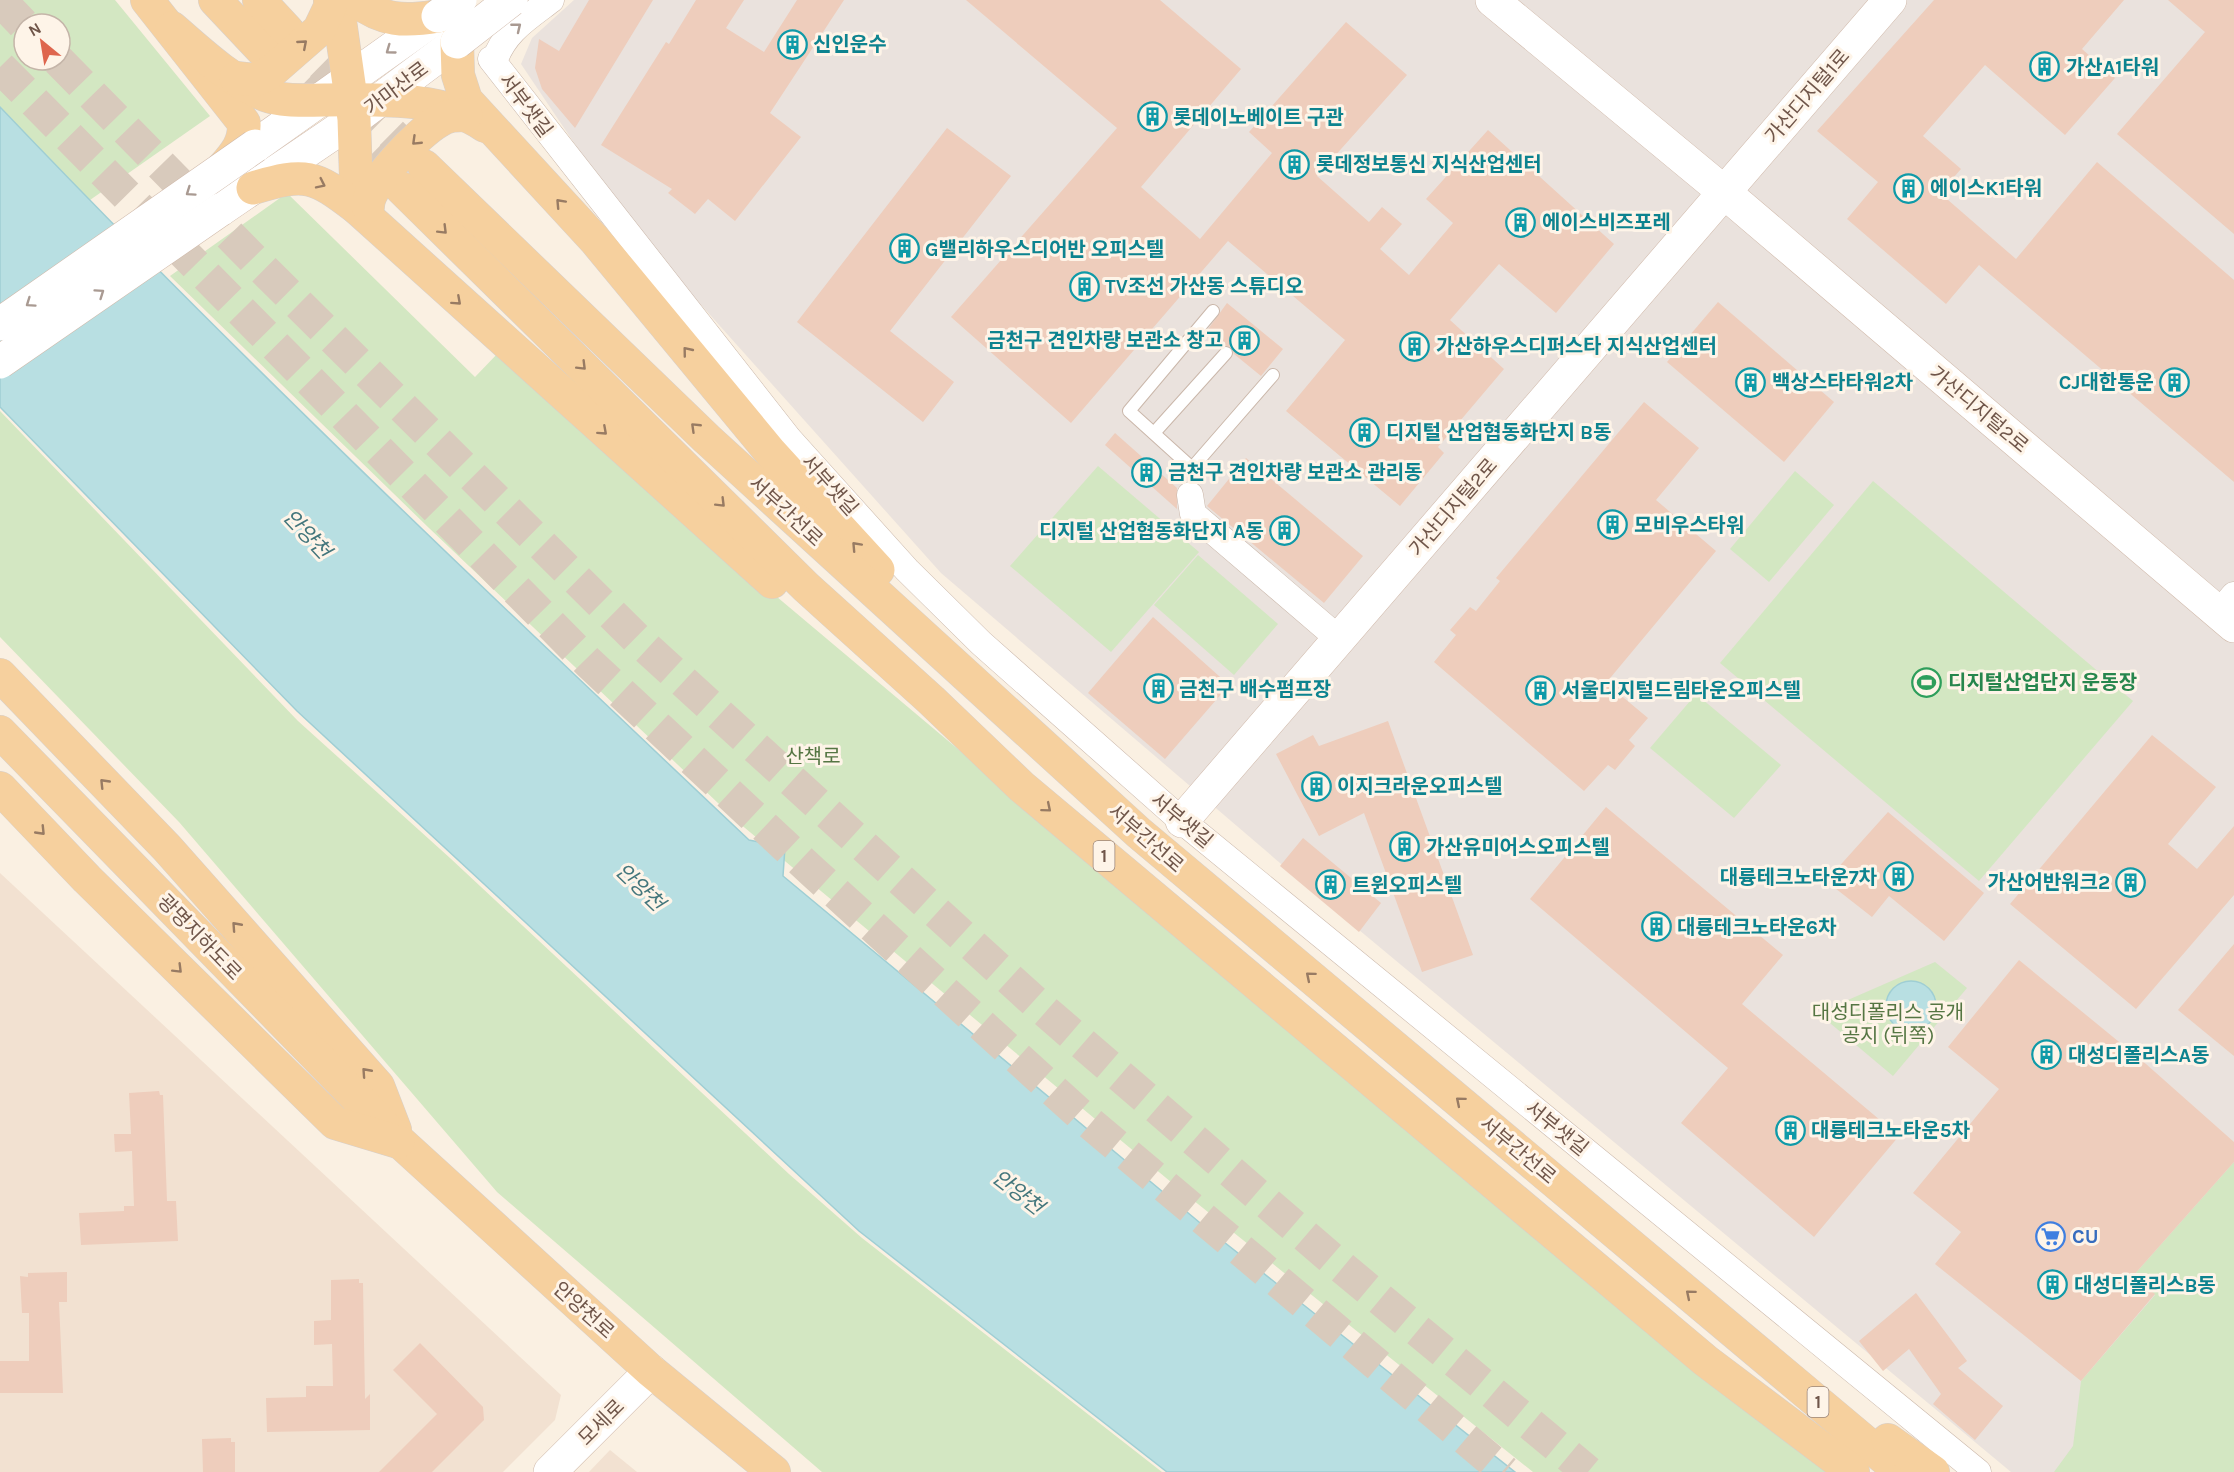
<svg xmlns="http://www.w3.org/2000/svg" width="2234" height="1472" viewBox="0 0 2234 1472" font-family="Karla,'Noto Sans KR',sans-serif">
<rect width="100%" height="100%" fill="#faf0e2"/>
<g fill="#f2e1d1">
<polygon points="0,873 561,1395 555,1420 503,1472 0,1472"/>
<polygon points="610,1450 637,1472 589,1472"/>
</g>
<polygon fill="#eae2dd" points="574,0 2234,0 2234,1472 2011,1472 1335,910 941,573 694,297 603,186 521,64 532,38"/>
<g fill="#d3e7c2" fill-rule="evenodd">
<path d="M0,0H115L210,116L0,263ZM24,24H60V60H24Z"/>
<polygon points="287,193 475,377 500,351 764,586 1544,1242 1829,1472 1533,1472 1183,1192 739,823 429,528 170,276"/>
<polygon points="0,411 298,721 450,858 789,1174 862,1238 1162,1472 822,1472 497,1192 179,822 0,637"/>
<polygon points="1098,466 1199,552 1111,652 1010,566"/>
<polygon points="1795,471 1834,505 1769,582 1730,549"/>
<polygon points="1873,481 2133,701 1979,881 1720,663"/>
<polygon points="1198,555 1278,624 1234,675 1154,605"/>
<polygon points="1696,694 1781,765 1734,818 1650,748"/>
<polygon points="1935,962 1967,988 1893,1076 1818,1013"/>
<polygon points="2234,1162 2234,1472 2054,1472 2073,1446 2081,1381 2155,1295 2133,1276"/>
</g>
<g fill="#b8dfe2" stroke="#9fced4" stroke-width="1.5">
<path d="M0,107C241,360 495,600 749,840L785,847L783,876L1205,1227L1515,1472H1167L859,1231L297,711L0,407Z"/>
<circle cx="1911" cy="1006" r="25"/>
</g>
<g fill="#eecdbc">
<polygon points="589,0 653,0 575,128 542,89 535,68 539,39 559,51"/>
<polygon points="696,0 744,0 726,28 764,52 797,0 844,0 770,113 801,137 735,221 708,199 695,214 668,193 672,189 601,145 666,42 669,44"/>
<polygon points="966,0 1160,0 1241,69 1141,187 1200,239 1272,153 1249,132 1346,22 1407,75 1317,176 1369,222 1382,207 1402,224 1380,249 1409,275 1453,223 1426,199 1488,130 1614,244 1556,313 1499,264 1450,320 1504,369 1438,447 1444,453 1400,506 1286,411 1345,340 1228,241 1071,423 951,317 1117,128"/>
<polygon points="1934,0 2124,0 2082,49 2115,78 2065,135 1985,65 1923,136 1961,169 1940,193 2016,259 2097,162 2234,280 2234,482 1979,265 1946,304 1847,219 1878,182 1817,131"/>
<polygon points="2168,0 2234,0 2234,234 2117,134 2205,32"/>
<polygon points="947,128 1011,176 890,331 954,382 923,422 797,322"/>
<polygon points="1718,302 1834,402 1784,462 1667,362"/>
<polygon points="1227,303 1283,349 1261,376 1234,354 1231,347 1223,345 1206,332"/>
<polygon points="1644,402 1699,448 1656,500 1716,551 1606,683 1648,718 1629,740 1635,746 1615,770 1608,765 1584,791 1434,662 1456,635 1450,630 1470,607 1476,611 1500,581 1496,578"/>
<polygon points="1115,433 1177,488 1177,509 1105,445"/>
<polygon points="1246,458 1363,556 1324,603 1207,506"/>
<polygon points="1153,617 1229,685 1165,759 1088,693"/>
<polygon points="1388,721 1473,955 1422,972 1364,813 1319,836 1276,754 1313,735 1319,746"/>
<polygon points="2152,735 2216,787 2168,844 2197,869 2234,826 2234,895 2136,1009 2010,904"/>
<polygon points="1606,807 1783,955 1742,1004 1899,1136 1814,1237 1681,1123 1728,1068 1530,899"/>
<polygon points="1888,812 1984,893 1944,941 1889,896 1872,917 1826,881"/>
<polygon points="1303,838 1381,903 1359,932 1280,866"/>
<polygon points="2234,944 2234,1056 2178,1010"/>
<polygon points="2019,960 2146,1064 2234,1142 2234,1162 2133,1276 2155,1294 2081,1381 1935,1264 1961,1232 1913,1193 1999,1089 1948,1047"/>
<polygon points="159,1091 160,1095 163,1095 167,1201 176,1201 178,1241 81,1245 79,1213 124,1211 124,1206 134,1206 132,1151 115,1152 114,1134 131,1134 129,1093"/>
<polygon points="67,1272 67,1302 59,1302 63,1393 0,1393 0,1361 29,1361 29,1313 22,1313 20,1276 28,1277 28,1273"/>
<polygon points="359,1279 359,1283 363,1283 365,1399 370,1394 370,1430 267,1432 266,1398 306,1397 306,1386 333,1386 332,1344 314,1345 314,1321 331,1320 331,1280"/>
<polygon points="1916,1293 1967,1361 1958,1368 2003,1406 1975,1440 1933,1404 1941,1394 1909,1349 1883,1371 1859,1341"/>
<polygon points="420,1343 483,1407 484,1420 432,1472 379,1472 437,1414 393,1370"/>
<polygon points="231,1438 231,1442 235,1442 235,1472 203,1472 202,1439"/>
</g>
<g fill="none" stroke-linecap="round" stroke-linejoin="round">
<g stroke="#d8cabc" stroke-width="33" stroke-dasharray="33 16" stroke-linecap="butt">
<polyline points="287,30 424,166"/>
<polyline points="265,53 401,188"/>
</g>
<g stroke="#d8cabc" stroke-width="33" stroke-dasharray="33 16" stroke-linecap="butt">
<polyline points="0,0 24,25"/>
<polyline points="58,60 256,262 639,641 1037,1004 1332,1259 1588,1472"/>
<polyline points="0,67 588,662 813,872 1085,1119 1505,1472"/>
</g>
<defs>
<g id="lane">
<polyline points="1213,311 1129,411 1192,468 1273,375"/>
<polyline points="1154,433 1226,353"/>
</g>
<g id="street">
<polyline points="491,59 789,439 907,570 981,643 1182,821 1978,1472"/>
<path d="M494,62C504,32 526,19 551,0"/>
<polyline points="1190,495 1193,514 1339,639"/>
<polyline points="2228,602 2234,595"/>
</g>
<g id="secondary">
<polyline points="1492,0 1724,192 2234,626"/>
<polyline points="255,146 438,16"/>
<polyline points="220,210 354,119 457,42"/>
<polyline points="1182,821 1890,0"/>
<polyline points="550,1472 651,1371"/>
</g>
<g id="primary">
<path d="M147,0L244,123C245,144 234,155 221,170"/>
<polyline points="215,0 265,53"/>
<polyline points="259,0 287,30"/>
<polyline points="337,0 354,119 357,208"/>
<path d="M355,0C383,21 404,22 438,16"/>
<path d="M172,28C200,52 230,81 265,95C284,102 304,100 324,100C376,100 440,95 485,126"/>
<polyline points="457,42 458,75 466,100 595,240 771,453 878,570"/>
<polyline points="236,78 256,80 272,71 319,30 330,7 330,0"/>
<polyline points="424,166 707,439 1139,833 1901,1472"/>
<path d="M253,188C306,172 314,175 357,208L772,582"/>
<polyline points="401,188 806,587 931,700 1022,787 1706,1361 1853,1472"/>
<path d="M368,206C368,184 419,132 439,121C448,115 456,115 466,115"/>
<polyline points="0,675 167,848 378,1086 395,1130"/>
<polyline points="0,732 400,1142 651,1371 774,1472"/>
<polyline points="0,788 87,879 335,1123 398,1142"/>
<polyline points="1888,1440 1933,1472"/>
</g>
</defs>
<use href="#lane" stroke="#cab7aa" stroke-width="14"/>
<use href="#street" stroke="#cab7aa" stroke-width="27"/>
<use href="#secondary" stroke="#d0b9aa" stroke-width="34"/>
<use href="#primary" stroke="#d7d0cc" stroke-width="34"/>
<use href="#lane" stroke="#fff" stroke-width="12"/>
<use href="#street" stroke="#fff" stroke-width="26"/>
<use href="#secondary" stroke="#fff" stroke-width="33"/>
<use href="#primary" stroke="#f6d09e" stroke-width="33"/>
<defs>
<g id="secondary-bridge">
<polyline points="438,16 460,0"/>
<polyline points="457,42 511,0"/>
<polyline points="0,324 255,146"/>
<polyline points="0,362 220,210"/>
</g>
</defs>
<use href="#secondary-bridge" stroke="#d0b9aa" stroke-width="34" stroke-linecap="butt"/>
<use href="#secondary-bridge" stroke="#fff" stroke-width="33"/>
</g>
<defs><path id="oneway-chevron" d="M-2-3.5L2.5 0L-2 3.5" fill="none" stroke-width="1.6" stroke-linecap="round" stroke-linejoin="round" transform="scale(1.5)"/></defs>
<g stroke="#a99a92">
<use href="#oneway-chevron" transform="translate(517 27) rotate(-39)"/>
<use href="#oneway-chevron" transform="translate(390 50) rotate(144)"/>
<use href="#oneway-chevron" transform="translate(190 192) rotate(145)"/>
<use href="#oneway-chevron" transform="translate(100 293) rotate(-35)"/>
<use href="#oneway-chevron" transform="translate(30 303) rotate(145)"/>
</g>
<g stroke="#987b63">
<use href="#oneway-chevron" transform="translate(303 44) rotate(-41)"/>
<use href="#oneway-chevron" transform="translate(416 141) rotate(136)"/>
<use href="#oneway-chevron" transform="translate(321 184) rotate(26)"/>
<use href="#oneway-chevron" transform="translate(560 203) rotate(-133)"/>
<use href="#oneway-chevron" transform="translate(443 230) rotate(45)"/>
<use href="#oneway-chevron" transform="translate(457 301) rotate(42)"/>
<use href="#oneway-chevron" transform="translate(687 351) rotate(-129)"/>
<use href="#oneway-chevron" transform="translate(582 366) rotate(45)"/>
<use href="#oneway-chevron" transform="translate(695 427) rotate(-136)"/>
<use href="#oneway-chevron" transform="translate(603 431) rotate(42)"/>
<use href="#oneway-chevron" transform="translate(721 503) rotate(45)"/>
<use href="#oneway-chevron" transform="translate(856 546) rotate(-133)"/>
<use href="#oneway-chevron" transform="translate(104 783) rotate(-134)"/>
<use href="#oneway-chevron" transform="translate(1047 808) rotate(40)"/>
<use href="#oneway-chevron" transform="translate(41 831) rotate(46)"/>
<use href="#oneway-chevron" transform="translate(236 926) rotate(-132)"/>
<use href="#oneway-chevron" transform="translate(178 969) rotate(45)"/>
<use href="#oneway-chevron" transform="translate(1310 976) rotate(-140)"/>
<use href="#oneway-chevron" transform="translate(366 1072) rotate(-132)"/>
<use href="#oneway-chevron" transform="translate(1460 1101) rotate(-140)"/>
<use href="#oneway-chevron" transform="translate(1690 1294) rotate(-140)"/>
</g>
<defs>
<symbol id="building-ring" viewBox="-11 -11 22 22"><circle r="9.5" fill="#fef4e8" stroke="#0f9aa8" stroke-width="1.5"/><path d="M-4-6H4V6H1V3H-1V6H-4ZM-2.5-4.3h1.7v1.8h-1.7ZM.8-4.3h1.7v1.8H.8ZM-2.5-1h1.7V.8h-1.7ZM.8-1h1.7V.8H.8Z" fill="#0f9aa8"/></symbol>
<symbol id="stadium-ring" viewBox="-11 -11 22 22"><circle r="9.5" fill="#fef4e8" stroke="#2e9e5b" stroke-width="1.5"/><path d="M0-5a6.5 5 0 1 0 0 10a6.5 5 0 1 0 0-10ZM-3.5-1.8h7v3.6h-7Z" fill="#2e9e5b"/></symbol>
<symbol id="supermarket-ring" viewBox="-11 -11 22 22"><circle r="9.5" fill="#fef4e8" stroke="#3f7fe0" stroke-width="1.5"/><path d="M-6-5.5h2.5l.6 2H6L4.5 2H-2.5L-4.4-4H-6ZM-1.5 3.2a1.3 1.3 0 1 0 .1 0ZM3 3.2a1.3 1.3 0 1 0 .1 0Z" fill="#3f7fe0"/></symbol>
</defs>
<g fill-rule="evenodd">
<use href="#building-ring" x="776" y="28" width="33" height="33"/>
<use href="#building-ring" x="2028" y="50" width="33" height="33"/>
<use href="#building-ring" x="1136" y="100" width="33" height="33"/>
<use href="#building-ring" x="1278" y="148" width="33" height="33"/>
<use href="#building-ring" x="1892" y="172" width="33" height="33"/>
<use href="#building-ring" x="1504" y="206" width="33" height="33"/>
<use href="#building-ring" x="888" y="232" width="33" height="33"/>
<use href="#building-ring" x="1068" y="270" width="33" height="33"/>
<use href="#building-ring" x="1228" y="324" width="33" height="33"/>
<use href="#building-ring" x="1398" y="330" width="33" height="33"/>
<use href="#building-ring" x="1734" y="366" width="33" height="33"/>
<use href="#building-ring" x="2158" y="366" width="33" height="33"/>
<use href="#building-ring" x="1348" y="416" width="33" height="33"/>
<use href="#building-ring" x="1130" y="456" width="33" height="33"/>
<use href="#building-ring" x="1596" y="508" width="33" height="33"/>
<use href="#building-ring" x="1268" y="514" width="33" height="33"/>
<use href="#stadium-ring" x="1910" y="666" width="33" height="33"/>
<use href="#building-ring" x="1142" y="672" width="33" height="33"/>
<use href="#building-ring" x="1524" y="674" width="33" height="33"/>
<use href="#building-ring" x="1300" y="770" width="33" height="33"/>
<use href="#building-ring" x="1388" y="830" width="33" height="33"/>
<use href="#building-ring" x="1882" y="860" width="33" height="33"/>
<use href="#building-ring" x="2114" y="866" width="33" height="33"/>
<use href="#building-ring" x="1314" y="868" width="33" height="33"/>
<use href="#building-ring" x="1640" y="910" width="33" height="33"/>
<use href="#building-ring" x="2030" y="1038" width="33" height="33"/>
<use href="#building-ring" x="1774" y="1114" width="33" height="33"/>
<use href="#supermarket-ring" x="2034" y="1220" width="33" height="33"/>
<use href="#building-ring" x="2036" y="1268" width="33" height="33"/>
</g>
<g text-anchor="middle" stroke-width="6" stroke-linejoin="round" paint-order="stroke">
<g fill="#fef4e8" stroke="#9b8579" stroke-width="1.5">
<rect x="1093.5" y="841" width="21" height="30" rx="4.5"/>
<rect x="1807.5" y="1387" width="21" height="30" rx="4.5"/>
</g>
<g font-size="18" font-weight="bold" fill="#70564a">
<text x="1104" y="862">1</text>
<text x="1818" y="1408">1</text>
</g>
<g font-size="20" font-weight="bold" fill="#0d838f" stroke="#fef4e8" text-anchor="start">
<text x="813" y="51">신인운수</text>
<text x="2066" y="74">가산A1타워</text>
<text x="1173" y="124">롯데이노베이트 구관</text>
<text x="1316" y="171">롯데정보통신 지식산업센터</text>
<text x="1930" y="195">에이스K1타워</text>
<text x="1542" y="229">에이스비즈포레</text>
<text x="925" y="256">G밸리하우스디어반 오피스텔</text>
<text x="1105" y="293">TV조선 가산동 스튜디오</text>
<text x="1223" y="347" text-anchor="end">금천구 견인차량 보관소 창고</text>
<text x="1436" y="353">가산하우스디퍼스타 지식산업센터</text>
<text x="1772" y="389">백상스타타워2차</text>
<text x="2154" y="389" text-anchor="end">CJ대한통운</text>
<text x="1386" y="439">디지털 산업협동화단지 B동</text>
<text x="1168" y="479">금천구 견인차량 보관소 관리동</text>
<text x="1634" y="532">모비우스타워</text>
<text x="1264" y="538" text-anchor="end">디지털 산업협동화단지 A동</text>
<text x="1179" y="696">금천구 배수펌프장</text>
<text x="1562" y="697">서울디지털드림타운오피스텔</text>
<text x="1337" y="793">이지크라운오피스텔</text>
<text x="1426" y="854">가산유미어스오피스텔</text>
<text x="1877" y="884" text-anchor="end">대륭테크노타운7차</text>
<text x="2110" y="889" text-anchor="end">가산어반워크2</text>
<text x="1352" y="892">트윈오피스텔</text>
<text x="1677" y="934">대륭테크노타운6차</text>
<text x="2068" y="1062">대성디폴리스A동</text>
<text x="1811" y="1137">대륭테크노타운5차</text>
<text x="2074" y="1292">대성디폴리스B동</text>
</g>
<g font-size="20" fill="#70564a" stroke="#fef4e8">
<text transform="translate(396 88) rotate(-37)" y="7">가마산로</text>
<text transform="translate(1807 96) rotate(-49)" y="7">가산디지털1로</text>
<text transform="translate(526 105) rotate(53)" y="7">서부샛길</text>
<text transform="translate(1979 409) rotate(40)" y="7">가산디지털2로</text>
<text transform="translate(830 485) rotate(48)" y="7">서부샛길</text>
<text transform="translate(1453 507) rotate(-49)" y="7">가산디지털2로</text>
<text transform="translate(786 511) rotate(43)" y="7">서부간선로</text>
<text transform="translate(1182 820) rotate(40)" y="7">서부샛길</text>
<text transform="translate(1146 838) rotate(41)" y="7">서부간선로</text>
<text transform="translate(200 937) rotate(46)" y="7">광명지하도로</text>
<text transform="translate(1557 1128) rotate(39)" y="7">서부샛길</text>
<text transform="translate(1518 1150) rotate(40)" y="7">서부간선로</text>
<text transform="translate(584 1310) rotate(42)" y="7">안양천로</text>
<text transform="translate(601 1422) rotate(-45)" y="7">모세로</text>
</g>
<g font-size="20" font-weight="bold" fill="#27864d" stroke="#fef4e8" text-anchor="start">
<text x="1948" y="689">디지털산업단지 운동장</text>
</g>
<g font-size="20" fill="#557643" stroke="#fef4e8">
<text x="813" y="763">산책로</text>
<text x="1888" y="1019">대성디폴리스 공개<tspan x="1888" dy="23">공지 (뒤쪽)</tspan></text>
</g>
<g font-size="20" font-weight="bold" fill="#366cbe" stroke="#fef4e8" text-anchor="start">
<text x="2072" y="1243">CU</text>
</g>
<g font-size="21" font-style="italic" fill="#43767c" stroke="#fef4e8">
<text transform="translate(307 534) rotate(47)" y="7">안양천</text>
<text transform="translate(640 887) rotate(44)" y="7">안양천</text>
<text transform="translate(1018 1192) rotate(38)" y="7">안양천</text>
</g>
</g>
<g transform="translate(42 42) rotate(330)"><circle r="28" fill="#fef4e8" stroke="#c5b5a9" stroke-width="1.5"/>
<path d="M0-4.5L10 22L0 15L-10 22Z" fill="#de664e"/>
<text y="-9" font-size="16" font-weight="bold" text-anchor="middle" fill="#70564a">N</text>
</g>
</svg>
